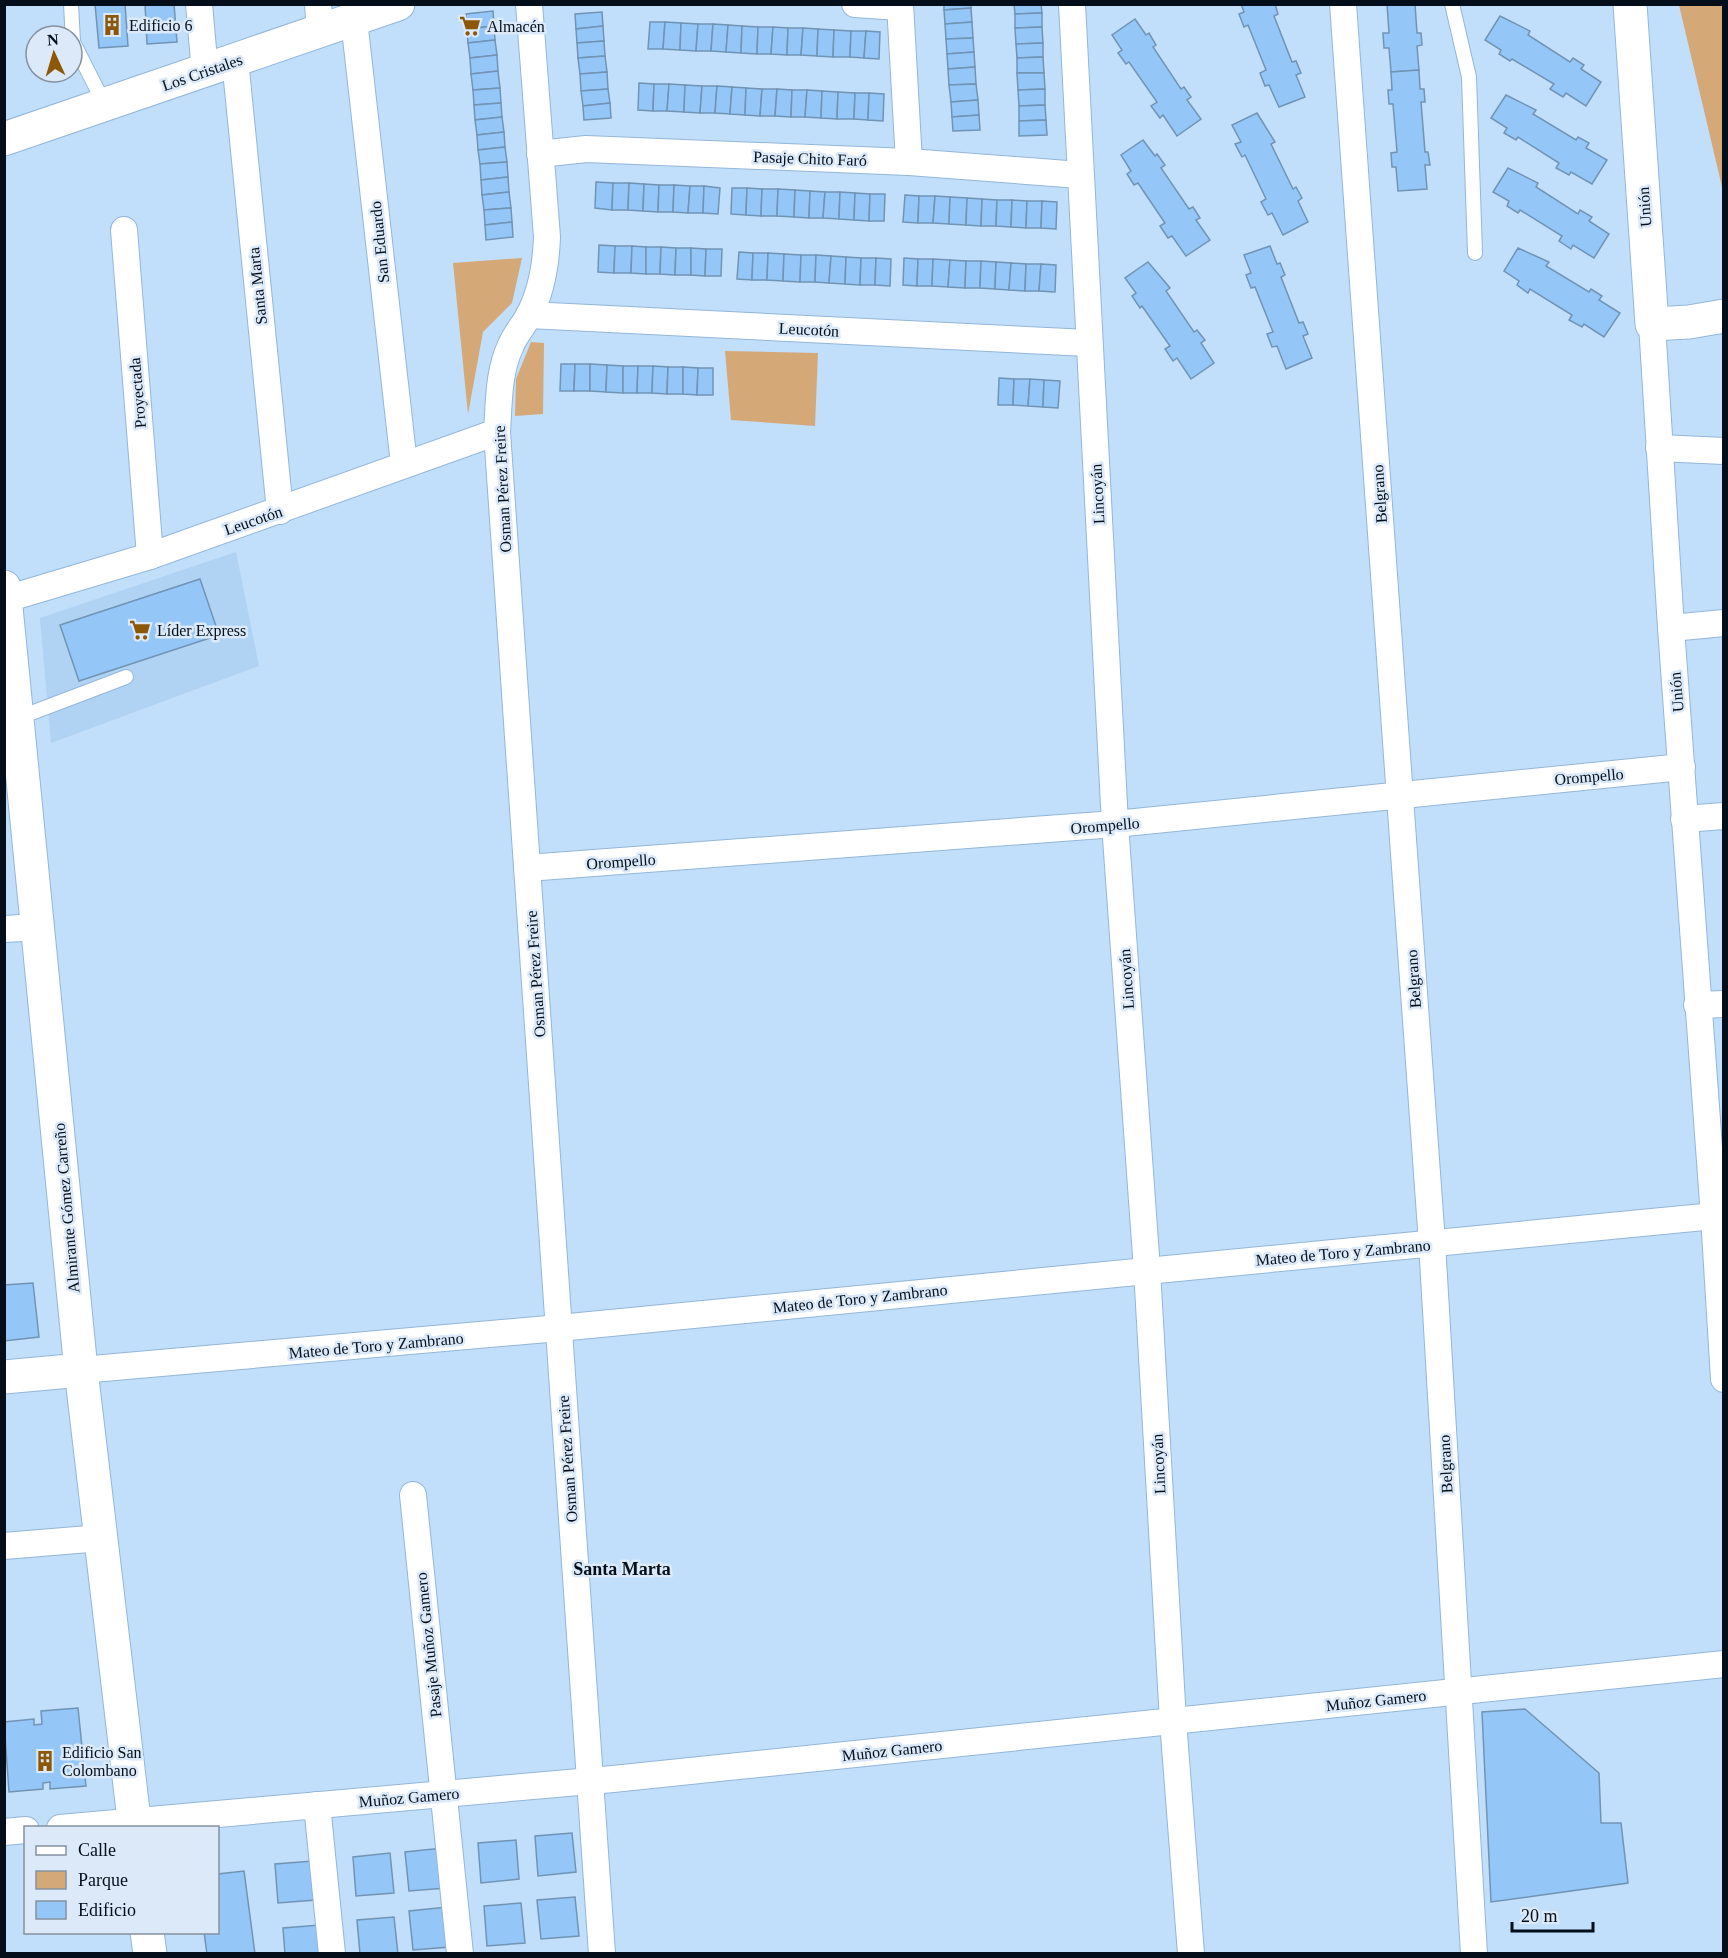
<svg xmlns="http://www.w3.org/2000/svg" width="1728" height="1958" viewBox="0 0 1728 1958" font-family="Georgia,serif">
<rect width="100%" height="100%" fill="#c1defb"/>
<polygon fill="#b0d2f3" points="236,552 259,666 51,743 40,618"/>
<g fill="#d5a878">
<polygon points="1679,5 1723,5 1723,191"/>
<polygon points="522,258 512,303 483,332 468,414 453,263"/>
<polygon points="531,342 544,343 543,414 515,416 516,379"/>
<polygon points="725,351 818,353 815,426 731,420"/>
</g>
<g fill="#94c6f7" stroke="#7194b5" stroke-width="1.5">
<polygon points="95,4 125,4 128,46 99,48"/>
<polygon points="145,4 174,4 177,42 147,44"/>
<polygon points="944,4 971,4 971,8 944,10"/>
<polygon points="1014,4 1041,4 1042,13 1015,14"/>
<polygon points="1241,4 1275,4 1278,14 1274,16 1292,62 1296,61 1301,73 1296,75 1305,97 1279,107 1269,85 1265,86 1260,73 1266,70 1248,25 1244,27 1239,14 1244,12"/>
<polygon points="1387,4 1415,4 1417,33 1421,33 1422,45 1417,46 1419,70 1391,72 1389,48 1384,48 1383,33 1389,33"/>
<polygon points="971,8 972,22 945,24 944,10"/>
<polygon points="493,11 494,26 467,29 466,14"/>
<polygon points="602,12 603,26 576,29 575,14"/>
<polygon points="1042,13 1042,27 1015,28 1015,14"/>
<polygon points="1500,16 1530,31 1528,35 1570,62 1573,58 1584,65 1581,69 1601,82 1586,106 1566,93 1563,97 1550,89 1554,84 1512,59 1510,61 1499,54 1501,50 1485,40"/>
<polygon points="1135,19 1146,35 1149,33 1156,45 1153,47 1181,89 1184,87 1191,97 1187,100 1201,119 1177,136 1163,115 1160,118 1151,106 1157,102 1129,62 1126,64 1118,53 1122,50 1112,35"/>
<polygon points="650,22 665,22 663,49 648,49"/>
<polygon points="665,22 681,23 680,50 663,49"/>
<polygon points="972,22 973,38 946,39 945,24"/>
<polygon points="681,23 698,24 696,51 680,50"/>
<polygon points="698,24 713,24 711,51 696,51"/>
<polygon points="713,24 728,25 726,52 711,51"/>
<polygon points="728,25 742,26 741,53 726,52"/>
<polygon points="494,26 495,40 468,43 467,29"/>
<polygon points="603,26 604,41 577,43 576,29"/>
<polygon points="742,26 758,27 757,54 741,53"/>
<polygon points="758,27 773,27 771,54 757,54"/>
<polygon points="773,27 788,28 787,55 771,54"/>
<polygon points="1042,27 1043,43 1016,44 1015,28"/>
<polygon points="788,28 803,28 801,55 787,55"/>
<polygon points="803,28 818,29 817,56 801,55"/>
<polygon points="818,29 834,30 833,57 817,56"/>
<polygon points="834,30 851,31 850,57 833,57"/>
<polygon points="851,31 866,31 864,58 850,57"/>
<polygon points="866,31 880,32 879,59 864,58"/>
<polygon points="973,38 974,52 947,54 946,39"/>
<polygon points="495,40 497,55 470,58 468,43"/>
<polygon points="604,41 605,56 578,58 577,43"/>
<polygon points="1043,43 1043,57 1017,58 1016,44"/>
<polygon points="974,52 975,67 948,69 947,54"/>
<polygon points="497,55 498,71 471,74 470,58"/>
<polygon points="605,56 607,72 580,74 578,58"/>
<polygon points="1043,57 1044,73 1017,73 1017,58"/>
<polygon points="975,67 976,84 949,85 948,69"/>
<polygon points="1419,70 1420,89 1424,89 1425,102 1421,102 1425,152 1428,152 1430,165 1425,165 1427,189 1398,191 1396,167 1392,167 1391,153 1397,152 1393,104 1389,104 1388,90 1392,90 1391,72"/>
<polygon points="498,71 500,88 473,90 471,74"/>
<polygon points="607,72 608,89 581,91 580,74"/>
<polygon points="1017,73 1044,73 1045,89 1018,90"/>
<polygon points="639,83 654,84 653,111 638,110"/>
<polygon points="654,84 669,84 667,111 653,111"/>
<polygon points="669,84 685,85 684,112 667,111"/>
<polygon points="976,84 978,100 951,102 949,85"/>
<polygon points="685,85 702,86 700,113 684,112"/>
<polygon points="702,86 717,86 715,113 700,113"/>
<polygon points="717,86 732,87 730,114 715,113"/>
<polygon points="732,87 746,88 745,115 730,114"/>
<polygon points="500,88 501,103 474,105 473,90"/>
<polygon points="746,88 762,89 760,116 745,115"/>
<polygon points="608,89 610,103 583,106 581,91"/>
<polygon points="762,89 777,89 775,116 760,116"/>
<polygon points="777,89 792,90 791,117 775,116"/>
<polygon points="1045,89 1045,105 1019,106 1018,90"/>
<polygon points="792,90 807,90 805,117 791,117"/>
<polygon points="807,90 822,91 821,118 805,117"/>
<polygon points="822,91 838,92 837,119 821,118"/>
<polygon points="838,92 855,93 854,119 837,119"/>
<polygon points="855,93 869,93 868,120 854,119"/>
<polygon points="869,93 884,94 883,121 868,120"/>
<polygon points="1506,95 1536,110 1533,114 1576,140 1578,137 1589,143 1586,148 1607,160 1592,184 1571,172 1569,175 1556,168 1559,163 1518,137 1516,140 1504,133 1507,128 1491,118"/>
<polygon points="978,100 979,115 952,117 951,102"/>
<polygon points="501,103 502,117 475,120 474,105"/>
<polygon points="610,103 611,118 584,120 583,106"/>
<polygon points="1045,105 1046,120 1019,121 1019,106"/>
<polygon points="1257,113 1275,142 1271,144 1293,189 1296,187 1302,198 1298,201 1308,222 1283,235 1272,213 1268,215 1261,202 1266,199 1245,155 1242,157 1235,144 1241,142 1232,125"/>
<polygon points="979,115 980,130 953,131 952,117"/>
<polygon points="502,117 504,132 477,135 475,120"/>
<polygon points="1046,120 1047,135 1019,136 1019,121"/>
<polygon points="504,132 505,147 478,150 477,135"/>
<polygon points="1143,140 1155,156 1157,154 1165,165 1161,168 1189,209 1193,207 1200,218 1196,220 1210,240 1186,256 1172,236 1168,238 1160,226 1165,223 1138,183 1134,185 1127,174 1131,171 1121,155"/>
<polygon points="505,147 507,162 480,164 478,150"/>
<polygon points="507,162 508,177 481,180 480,164"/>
<polygon points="1508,168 1538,183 1536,187 1578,214 1580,210 1592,217 1589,221 1609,234 1594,258 1573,245 1571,249 1559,241 1562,236 1520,210 1518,213 1507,206 1509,201 1493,192"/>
<polygon points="508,177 509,192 482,195 481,180"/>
<polygon points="596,182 613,183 612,210 595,208"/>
<polygon points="613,183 629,183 628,210 612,210"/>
<polygon points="629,183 644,184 643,211 628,210"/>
<polygon points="644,184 659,185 658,212 643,211"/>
<polygon points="659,185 674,185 673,212 658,212"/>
<polygon points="674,185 690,186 688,213 673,212"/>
<polygon points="690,186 704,186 703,213 688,213"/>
<polygon points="704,186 720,188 718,214 703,213"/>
<polygon points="732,188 747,188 746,215 731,214"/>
<polygon points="747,188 762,189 761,216 746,215"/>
<polygon points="762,189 778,189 777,216 761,216"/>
<polygon points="778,189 795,190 794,217 777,216"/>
<polygon points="795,190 810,191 809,218 794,217"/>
<polygon points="810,191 825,192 823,218 809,218"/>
<polygon points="509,192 511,208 484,210 482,195"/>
<polygon points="825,192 840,192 839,219 823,218"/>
<polygon points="840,192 855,193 854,220 839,219"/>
<polygon points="855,193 870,194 869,221 854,220"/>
<polygon points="870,194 885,194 884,221 869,221"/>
<polygon points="905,195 919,196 918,223 903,222"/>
<polygon points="919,196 935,196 933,223 918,223"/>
<polygon points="935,196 950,197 949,224 933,223"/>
<polygon points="950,197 967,198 966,225 949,224"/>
<polygon points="967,198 982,199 981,226 966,225"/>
<polygon points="982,199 997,200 996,226 981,226"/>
<polygon points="997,200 1012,200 1011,227 996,226"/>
<polygon points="1012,200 1027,201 1026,228 1011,227"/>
<polygon points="1027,201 1042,201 1041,228 1026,228"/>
<polygon points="1042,201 1057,202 1056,229 1041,228"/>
<polygon points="511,208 512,222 485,225 484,210"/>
<polygon points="512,222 513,237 486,240 485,225"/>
<polygon points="599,245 615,246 614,273 598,272"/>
<polygon points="615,246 632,246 631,273 614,273"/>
<polygon points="632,246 646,247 646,274 631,273"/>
<polygon points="1270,246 1277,264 1280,263 1285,275 1281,277 1299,323 1303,322 1308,334 1303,336 1312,358 1286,369 1277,346 1272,347 1267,334 1273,332 1255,287 1251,288 1246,275 1251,273 1244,255"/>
<polygon points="646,247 661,247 660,274 646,274"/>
<polygon points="661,247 676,248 675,275 660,274"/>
<polygon points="676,248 691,248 691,275 675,275"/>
<polygon points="691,248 706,249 705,276 691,275"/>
<polygon points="1518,248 1549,262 1546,266 1589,292 1591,289 1602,296 1599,300 1620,313 1604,337 1584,324 1582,327 1569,320 1572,315 1530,289 1528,293 1517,285 1519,281 1504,271"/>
<polygon points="706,249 722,249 721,276 705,276"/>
<polygon points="739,252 753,253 752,280 737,279"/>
<polygon points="753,253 768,253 767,280 752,280"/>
<polygon points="768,253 784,254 783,281 767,280"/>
<polygon points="784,254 801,255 800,282 783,281"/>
<polygon points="801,255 816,255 815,282 800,282"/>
<polygon points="816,255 831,256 829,283 815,282"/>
<polygon points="831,256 846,257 845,284 829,283"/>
<polygon points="846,257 861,258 860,285 845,284"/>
<polygon points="861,258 876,258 875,285 860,285"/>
<polygon points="876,258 891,259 890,286 875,285"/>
<polygon points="904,258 918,259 917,286 903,285"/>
<polygon points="918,259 933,259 932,286 917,286"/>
<polygon points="933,259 950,260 948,287 932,286"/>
<polygon points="950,260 966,261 965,288 948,287"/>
<polygon points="966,261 981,261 980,288 965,288"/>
<polygon points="981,261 996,262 995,289 980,288"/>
<polygon points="996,262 1011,263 1009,290 995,289"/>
<polygon points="1148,262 1170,288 1166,291 1194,332 1197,330 1205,340 1201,343 1214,363 1191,379 1177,358 1173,361 1165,349 1170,346 1142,306 1140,308 1132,296 1136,293 1125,278"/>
<polygon points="1011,263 1026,264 1025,291 1009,290"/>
<polygon points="1026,264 1041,264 1039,291 1025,291"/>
<polygon points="1041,264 1056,265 1055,292 1039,291"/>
<polygon points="561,364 575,364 574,391 560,391"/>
<polygon points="575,364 590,364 590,391 574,391"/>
<polygon points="590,364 607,365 606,392 590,391"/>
<polygon points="607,365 623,366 623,393 606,392"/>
<polygon points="623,366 638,366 637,393 623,393"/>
<polygon points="638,366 653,366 652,393 637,393"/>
<polygon points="653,366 668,367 667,394 652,393"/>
<polygon points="668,367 683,367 683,394 667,394"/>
<polygon points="683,367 698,368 697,395 683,394"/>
<polygon points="698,368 713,368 713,395 697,395"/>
<polygon points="999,378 1014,379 1013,405 998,405"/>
<polygon points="1014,379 1030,379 1028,406 1013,405"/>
<polygon points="1030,379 1044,380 1043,407 1028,406"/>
<polygon points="1044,380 1060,381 1058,408 1043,407"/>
<polygon points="200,579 219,635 79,681 60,625"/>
<polygon points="33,1283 39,1337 4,1341 4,1285"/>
<polygon points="78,1708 86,1786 50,1789 50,1782 43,1783 43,1789 9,1792 4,1722 34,1719 34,1725 42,1724 41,1711"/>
<polygon points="1525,1709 1599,1773 1601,1823 1621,1823 1628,1883 1491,1902 1482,1712"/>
<polygon points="572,1833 576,1872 538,1876 535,1836"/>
<polygon points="516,1840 519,1879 481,1883 478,1843"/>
<polygon points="443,1848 446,1888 409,1891 405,1852"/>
<polygon points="390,1853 394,1893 356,1896 353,1857"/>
<polygon points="313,1861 316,1900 278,1903 275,1864"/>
<polygon points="244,1871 255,1954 207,1954 204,1932 218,1932 218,1874"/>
<polygon points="575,1897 579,1936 541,1939 537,1900"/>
<polygon points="521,1903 525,1943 487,1946 484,1906"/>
<polygon points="447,1907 450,1947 413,1950 409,1911"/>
<polygon points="394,1917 398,1954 360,1954 357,1920"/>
<polygon points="320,1925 323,1954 285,1954 283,1928"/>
</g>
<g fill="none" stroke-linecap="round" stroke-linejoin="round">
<defs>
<g id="service">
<polyline points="71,4 73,42 105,105"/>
<polyline points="1452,4 1469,77 1475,253"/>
<polyline points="18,718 126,677"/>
</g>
<g id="minor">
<polyline points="199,4 205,72"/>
<polyline points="318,4 320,32"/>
<path d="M529,4L547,237C546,264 542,292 528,317C523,326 515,335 511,345C498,372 499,403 497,432L602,1954"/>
<polyline points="855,4 900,7"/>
<polyline points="900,4 909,162"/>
<polyline points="1072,4 1115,824 1147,1270 1173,1721 1191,1954"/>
<polyline points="1343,4 1432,1243 1474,1954"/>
<polyline points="354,20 404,464"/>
<polyline points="235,60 280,511"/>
<polyline points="540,154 586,149 909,162 1080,175"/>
<polyline points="124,230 150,556"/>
<polyline points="529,315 1088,343"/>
<polyline points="1652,324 1671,628 1714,1216 1724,1379"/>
<polyline points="1659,448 1724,451"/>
<polyline points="6,599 150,556 497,432"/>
<polyline points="1671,628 1724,623"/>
<polyline points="1684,819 1724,816"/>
<polyline points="527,868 1115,824 1682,767"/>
<polyline points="4,929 39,927"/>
<polyline points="1697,1005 1724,1004"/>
<polyline points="81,1370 559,1328 1714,1216"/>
<polyline points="413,1495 460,1954"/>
<polyline points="4,1546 101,1538"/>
<polyline points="317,1805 332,1954"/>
<polyline points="60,1828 613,1779 1724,1664"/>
<polyline points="4,1832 26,1830"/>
</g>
<g id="tertiary">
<polyline points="1630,4 1652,324 1689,322 1724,316"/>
<polyline points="4,139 398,4"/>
<polyline points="4,587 81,1370 135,1828"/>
<polyline points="4,1377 81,1370"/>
<polyline points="147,1932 150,1954"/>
</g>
</defs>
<use href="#service" stroke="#93b7d9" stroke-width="16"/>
<use href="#minor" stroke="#93b7d9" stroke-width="28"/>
<use href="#tertiary" stroke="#93b7d9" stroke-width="35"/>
<use href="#service" stroke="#fff" stroke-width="14"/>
<use href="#minor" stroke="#fff" stroke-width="26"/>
<use href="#tertiary" stroke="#fff" stroke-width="33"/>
</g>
<defs>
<symbol id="building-bare" viewBox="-9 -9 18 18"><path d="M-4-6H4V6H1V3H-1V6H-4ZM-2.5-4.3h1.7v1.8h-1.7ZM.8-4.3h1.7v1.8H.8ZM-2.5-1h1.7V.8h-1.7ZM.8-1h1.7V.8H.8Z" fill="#8d5708" stroke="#dbe9f8" stroke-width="2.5" paint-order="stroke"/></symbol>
<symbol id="supermarket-bare" viewBox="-9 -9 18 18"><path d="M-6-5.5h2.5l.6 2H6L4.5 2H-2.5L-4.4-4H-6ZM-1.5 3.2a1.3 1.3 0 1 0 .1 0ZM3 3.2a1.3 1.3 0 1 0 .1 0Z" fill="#8d5708" stroke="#dbe9f8" stroke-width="2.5" paint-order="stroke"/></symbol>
</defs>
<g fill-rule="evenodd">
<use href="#building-bare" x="97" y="10" width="30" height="30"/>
<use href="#supermarket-bare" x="455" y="11" width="30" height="30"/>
<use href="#supermarket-bare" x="125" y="615" width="30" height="30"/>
<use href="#building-bare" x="30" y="1746" width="30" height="30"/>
</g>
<g text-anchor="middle" stroke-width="5" stroke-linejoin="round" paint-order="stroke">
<g font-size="16" fill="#030e1a" stroke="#dbe9f8" text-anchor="start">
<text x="129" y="31">Edificio 6</text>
<text x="487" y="32">Almacén</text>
<text x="157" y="636">Líder Express</text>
<text x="62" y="1758">Edificio San<tspan x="62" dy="18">Colombano</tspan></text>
</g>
<g font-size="16" fill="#030e1a" stroke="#dbe9f8">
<text transform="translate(202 72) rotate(-19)" y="6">Los Cristales</text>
<text transform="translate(810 158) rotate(2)" y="6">Pasaje Chito Faró</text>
<text transform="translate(1644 207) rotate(-94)" y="6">Unión</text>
<text transform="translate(379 242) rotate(-96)" y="6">San Eduardo</text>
<text transform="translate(257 286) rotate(-96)" y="6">Santa Marta</text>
<text transform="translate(809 329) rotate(3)" y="6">Leucotón</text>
<text transform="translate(137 393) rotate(-95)" y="6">Proyectada</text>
<text transform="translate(502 489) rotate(-93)" y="6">Osman Pérez Freire</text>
<text transform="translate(1097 494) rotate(-93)" y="6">Lincoyán</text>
<text transform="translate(1379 494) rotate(-94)" y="6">Belgrano</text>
<text transform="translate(253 520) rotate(-19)" y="6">Leucotón</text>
<text transform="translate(1676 692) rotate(-95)" y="6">Unión</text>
<text transform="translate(1589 776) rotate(-5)" y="6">Orompello</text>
<text transform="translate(1105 825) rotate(-5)" y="6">Orompello</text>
<text transform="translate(621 861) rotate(-4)" y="6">Orompello</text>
<text transform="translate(535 974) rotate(-94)" y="6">Osman Pérez Freire</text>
<text transform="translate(1126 979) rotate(-94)" y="6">Lincoyán</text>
<text transform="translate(1413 979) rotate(-94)" y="6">Belgrano</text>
<text transform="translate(66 1208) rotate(-95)" y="6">Almirante Gómez Carreño</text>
<text transform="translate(1343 1252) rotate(-5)" y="6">Mateo de Toro y Zambrano</text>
<text transform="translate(860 1298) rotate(-6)" y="6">Mateo de Toro y Zambrano</text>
<text transform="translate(376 1345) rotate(-5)" y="6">Mateo de Toro y Zambrano</text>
<text transform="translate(567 1459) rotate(-94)" y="6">Osman Pérez Freire</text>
<text transform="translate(1158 1464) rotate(-93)" y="6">Lincoyán</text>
<text transform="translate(1445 1464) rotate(-93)" y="6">Belgrano</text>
<text transform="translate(428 1645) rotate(-96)" y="6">Pasaje Muñoz Gamero</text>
<text transform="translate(1376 1700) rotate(-6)" y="6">Muñoz Gamero</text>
<text transform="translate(892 1750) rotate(-6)" y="6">Muñoz Gamero</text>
<text transform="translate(409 1797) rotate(-5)" y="6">Muñoz Gamero</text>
</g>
<g font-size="18" font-weight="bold" fill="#030e1a" stroke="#dbe9f8">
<text x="622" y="1575">Santa Marta</text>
</g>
</g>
<rect width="1728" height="1958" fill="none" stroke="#030e1a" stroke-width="12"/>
<rect x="24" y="1826" width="195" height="108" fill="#dbe9f8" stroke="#85919f" stroke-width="1.5"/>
<rect x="36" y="1846" width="30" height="9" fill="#ffffff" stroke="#85919f" stroke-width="1.5"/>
<text x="78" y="1856" font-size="18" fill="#030e1a">Calle</text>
<rect x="36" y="1871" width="30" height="18" fill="#d5a878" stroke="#85919f" stroke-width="1.5"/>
<text x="78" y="1886" font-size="18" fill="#030e1a">Parque</text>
<rect x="36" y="1901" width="30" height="18" fill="#94c6f7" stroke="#85919f" stroke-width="1.5"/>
<text x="78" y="1916" font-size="18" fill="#030e1a">Edificio</text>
<g transform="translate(54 54) rotate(356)"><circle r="28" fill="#dbe9f8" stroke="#85919f" stroke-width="1.5"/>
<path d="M0-4.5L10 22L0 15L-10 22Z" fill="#8d5708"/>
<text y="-9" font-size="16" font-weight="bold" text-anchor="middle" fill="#030e1a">N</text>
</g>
<path d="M1512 1922v9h81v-9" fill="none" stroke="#030e1a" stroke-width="3"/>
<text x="1521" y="1922" font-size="18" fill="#030e1a" stroke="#dbe9f8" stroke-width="4.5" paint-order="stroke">20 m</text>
</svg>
